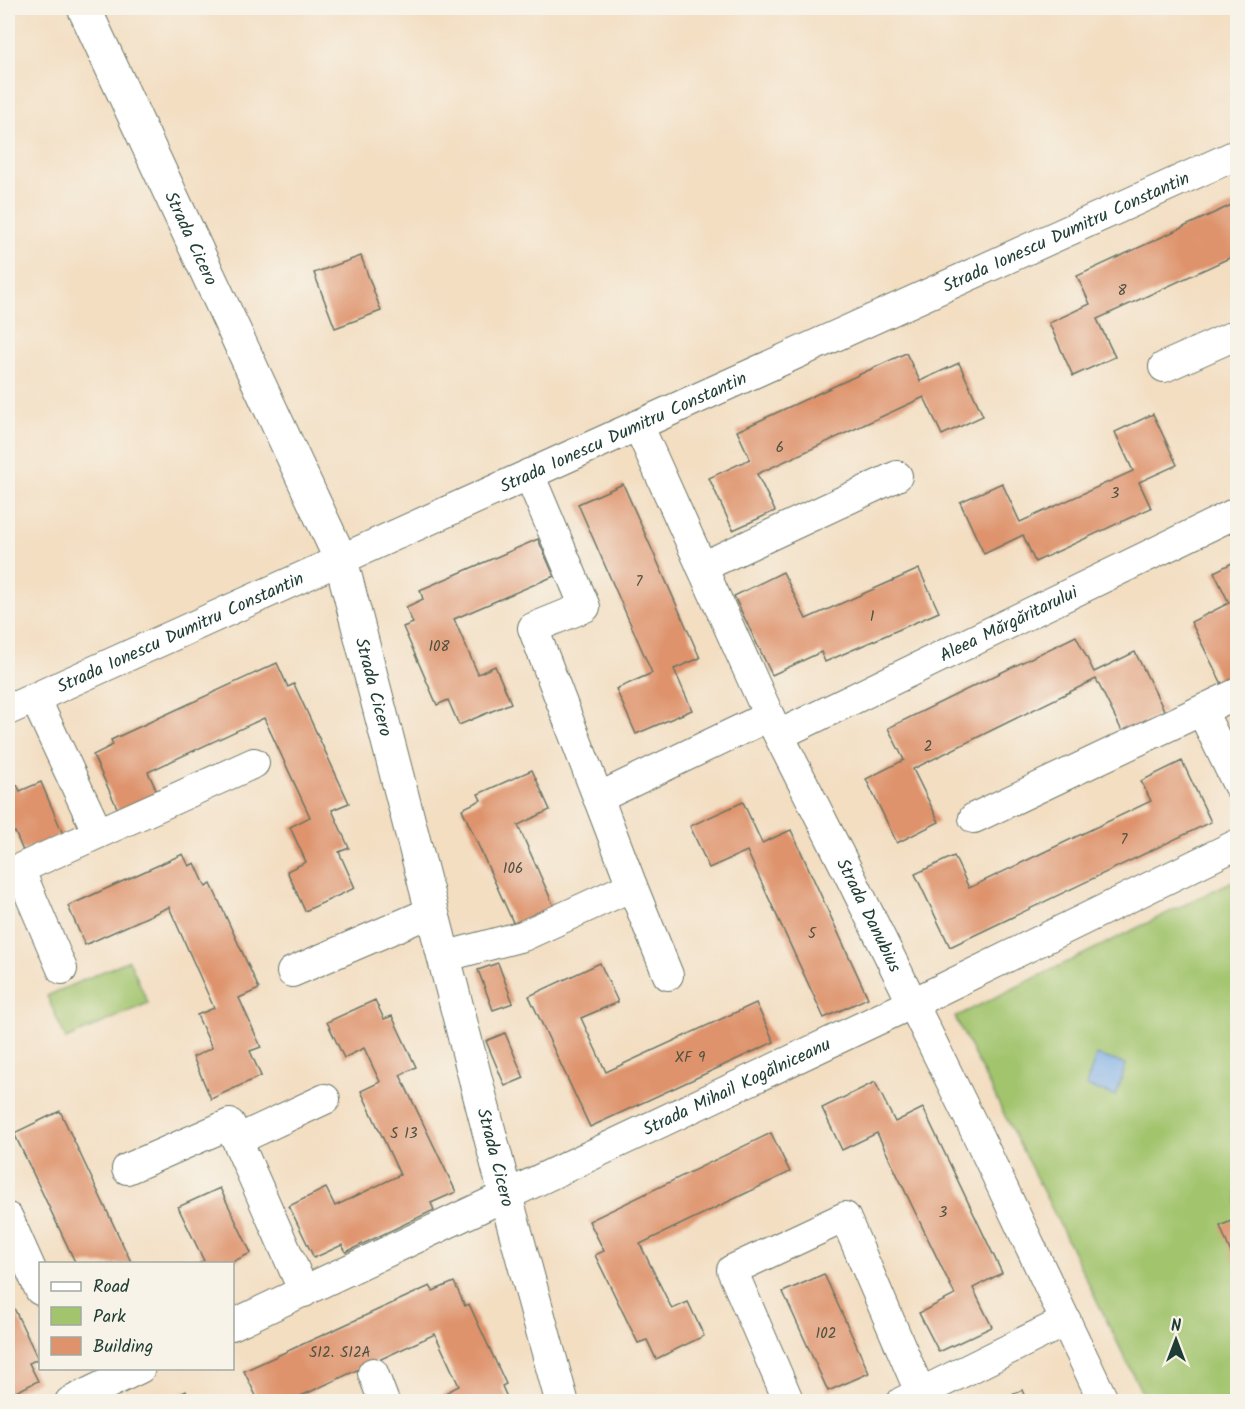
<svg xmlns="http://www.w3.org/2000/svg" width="1245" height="1409" viewBox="0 0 1245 1409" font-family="Kalam,sans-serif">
<rect width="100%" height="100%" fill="#f7f3e8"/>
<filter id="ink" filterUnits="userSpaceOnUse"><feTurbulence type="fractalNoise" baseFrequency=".0167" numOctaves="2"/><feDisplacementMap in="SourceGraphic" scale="12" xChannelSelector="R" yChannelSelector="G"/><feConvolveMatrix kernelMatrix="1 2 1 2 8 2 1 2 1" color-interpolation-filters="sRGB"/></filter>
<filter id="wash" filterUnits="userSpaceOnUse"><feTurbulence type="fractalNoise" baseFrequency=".008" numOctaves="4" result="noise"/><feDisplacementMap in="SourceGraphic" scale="24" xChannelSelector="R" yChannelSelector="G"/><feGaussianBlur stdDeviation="1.35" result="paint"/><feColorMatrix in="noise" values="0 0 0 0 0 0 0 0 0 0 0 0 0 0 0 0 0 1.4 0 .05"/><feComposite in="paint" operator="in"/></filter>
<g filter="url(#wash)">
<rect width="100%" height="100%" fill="#f3dec2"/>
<g fill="#a2c46d" stroke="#608050" stroke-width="1.5">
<polygon points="1237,879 1237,1401 1146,1401 1052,1209 955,1017"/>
<polygon points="129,960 148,1003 66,1039 47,996"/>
</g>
<polygon fill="#7bade7" stroke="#4d758e" stroke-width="1.5" points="1096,1055 1126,1064 1116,1096 1086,1086"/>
<g id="blocks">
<g fill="#de936c">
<polygon points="1238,202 1238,254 1097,319 1115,357 1073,376 1049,323 1090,304 1077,276"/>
<polygon points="361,256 381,311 335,328 314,273"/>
<polygon points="906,353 920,381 959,363 983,416 942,435 924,397 757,474 775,511 733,530 709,478 750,459 737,431"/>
<polygon points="1153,414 1177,465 1139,482 1151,508 1035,562 1023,535 984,554 960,502 1002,483 1020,522 1133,471 1115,432"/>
<polygon points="623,484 700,658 674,669 692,710 636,734 616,689 652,673 578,504"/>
<polygon points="538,539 554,576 454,619 478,674 495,666 511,703 459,725 448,700 437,705 403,627 413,623 406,607 423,599 420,590"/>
<polygon points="1238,560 1238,679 1223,686 1191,622 1229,603 1214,572"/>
<polygon points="919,569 939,612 825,662 821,652 772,675 734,596 783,572 806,619"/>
<polygon points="1076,636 1094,672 1135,652 1165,712 1123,733 1096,679 913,769 939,822 897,843 866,779 904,760 888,728"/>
<polygon points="277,663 288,687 294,684 349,803 332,810 349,848 339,852 355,888 305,911 287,871 306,862 290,827 310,817 264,718 148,772 158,794 119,812 93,755 113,745 111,740"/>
<polygon points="1182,761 1211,822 950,947 915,874 954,856 969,888 1151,801 1141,781"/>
<polygon points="532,770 550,810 518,825 556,911 516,929 462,809 481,800 478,794"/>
<polygon points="41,782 63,834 23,851 15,832 8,835 8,789 17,785 20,791"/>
<polygon points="743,802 762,843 791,830 868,998 824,1018 747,851 709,868 690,826"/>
<polygon points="183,854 189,866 195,863 206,887 211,884 259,989 239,998 261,1047 250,1051 261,1076 211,1099 193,1057 212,1048 197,1015 214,1008 169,907 85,945 68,906"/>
<polygon points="498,963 513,1003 493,1010 478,970"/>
<polygon points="600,963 618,1002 581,1018 606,1072 756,1003 774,1042 590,1127 529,996"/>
<polygon points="375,1000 384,1019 392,1016 416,1067 400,1075 456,1192 431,1203 434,1210 346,1252 342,1245 314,1258 289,1206 326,1188 335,1206 400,1175 361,1091 380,1082 364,1048 344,1058 327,1022"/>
<polygon points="505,1033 524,1078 505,1086 486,1041"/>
<polygon points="875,1082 895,1122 923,1108 1002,1273 973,1288 992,1327 939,1352 919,1313 955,1295 877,1133 842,1150 822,1108"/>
<polygon points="60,1111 132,1264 76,1264 14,1133"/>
<polygon points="771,1133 790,1172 640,1244 672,1309 688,1302 704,1336 656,1359 647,1340 638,1343 595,1255 604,1251 589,1221"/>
<polygon points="220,1188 251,1253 228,1264 198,1264 204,1261 178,1207"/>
<polygon points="1238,1218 1238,1268 1237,1268 1220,1226"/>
<polygon points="824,1274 869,1373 828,1391 783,1292"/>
<polygon points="454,1282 465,1306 469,1304 506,1384 502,1386 509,1402 446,1402 443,1394 459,1386 435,1334 288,1402 259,1402 244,1371 430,1286 433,1291"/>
<polygon points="13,1306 38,1359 29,1363 38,1381 8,1396 8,1308"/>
<polygon points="1022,1390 1027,1402 998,1402"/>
<polygon points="186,1391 190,1402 164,1402"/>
</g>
</g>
</g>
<g filter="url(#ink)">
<use href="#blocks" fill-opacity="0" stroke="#697566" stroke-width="1.5"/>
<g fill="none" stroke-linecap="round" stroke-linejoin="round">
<defs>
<g id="minor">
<polyline points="1164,367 1238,334"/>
<path id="s1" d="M638,425L769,716L850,876L980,1140L1104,1402"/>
<polyline points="702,567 897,476"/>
<polyline points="35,698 98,833"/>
<path id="s2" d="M8,710L1238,154"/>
<polyline points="1202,711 1238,785"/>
<path id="s3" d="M779,735L1238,512"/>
<polyline points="598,798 769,716"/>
<polyline points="974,818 1238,693"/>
<polyline points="632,886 668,975"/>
<polyline points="443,957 523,936 632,886 533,628 585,607 529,474"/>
<polyline points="62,969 19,869 254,763"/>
<polyline points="292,972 431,912"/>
<polyline points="237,1140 325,1099"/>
<polyline points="127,1169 230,1124 304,1292"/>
<polyline points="8,1218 40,1290"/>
<path id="s4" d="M232,1325L913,1003L1238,844"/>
<polyline points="373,1373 384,1402"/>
<polyline points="70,1402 140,1368"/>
<polyline points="789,1402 732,1270 845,1217 920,1392"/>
<polyline points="902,1402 1066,1321"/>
</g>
<g id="major">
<path id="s5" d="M84,8L341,560L506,1197L562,1402"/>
</g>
</defs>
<use href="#minor" stroke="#697566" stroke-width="32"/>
<use href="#major" stroke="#697566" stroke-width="35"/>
<use href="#minor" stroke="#fff" stroke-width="30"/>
<use href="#major" stroke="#fff" stroke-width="33"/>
</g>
</g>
<g text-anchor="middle" stroke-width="5" stroke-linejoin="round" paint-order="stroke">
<g font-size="15" fill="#4f5242">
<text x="1122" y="295">8</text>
<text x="780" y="452">6</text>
<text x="1115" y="498">3</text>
<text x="639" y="586">7</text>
<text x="872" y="621">1</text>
<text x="439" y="651">108</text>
<text x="928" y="751">2</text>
<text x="1124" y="844">7</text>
<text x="513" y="873">106</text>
<text x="812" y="938">5</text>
<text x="690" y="1062">XF 9</text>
<text x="404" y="1138">S 13</text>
<text x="943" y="1217">3</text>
<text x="826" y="1338">102</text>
<text x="340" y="1357">S12. S12A</text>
</g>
<g font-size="18" fill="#1f3d34" stroke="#f7f3e8">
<text dy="6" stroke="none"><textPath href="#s2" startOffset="1161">Strada Ionescu Dumitru Constantin</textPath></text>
<text dy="6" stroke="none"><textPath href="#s5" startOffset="254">Strada Cicero</textPath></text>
<text dy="6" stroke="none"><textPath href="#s2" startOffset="675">Strada Ionescu Dumitru Constantin</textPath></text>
<text dy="6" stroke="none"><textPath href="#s3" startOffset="255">Aleea Mărgăritarului</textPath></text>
<text dy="6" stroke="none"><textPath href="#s2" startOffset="189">Strada Ionescu Dumitru Constantin</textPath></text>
<text dy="6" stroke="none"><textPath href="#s5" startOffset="740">Strada Cicero</textPath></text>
<text dy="6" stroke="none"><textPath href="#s1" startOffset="542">Strada Danubius</textPath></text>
<text dy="6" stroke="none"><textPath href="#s4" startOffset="558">Strada Mihail Kogălniceanu</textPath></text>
<text dy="6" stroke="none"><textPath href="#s5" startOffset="1226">Strada Cicero</textPath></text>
</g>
</g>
<rect width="1245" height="1409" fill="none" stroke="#f7f3e8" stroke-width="30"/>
<rect x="39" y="1262" width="195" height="108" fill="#f7f3e8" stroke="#a1aaa0" stroke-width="1.5"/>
<rect x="51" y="1282" width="30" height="9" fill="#ffffff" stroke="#a1aaa0" stroke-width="1.5"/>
<text x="93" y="1292" font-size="18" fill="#1f3d34">Road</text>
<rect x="51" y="1307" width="30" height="18" fill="#a2c46d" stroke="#a1aaa0" stroke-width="1.5"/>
<text x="93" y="1322" font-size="18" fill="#1f3d34">Park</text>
<rect x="51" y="1337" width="30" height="18" fill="#de936c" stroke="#a1aaa0" stroke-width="1.5"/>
<text x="93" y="1352" font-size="18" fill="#1f3d34">Building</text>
<g transform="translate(1176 1340)" stroke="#f7f3e8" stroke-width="4.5" paint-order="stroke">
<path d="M0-4.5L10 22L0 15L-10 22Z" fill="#1f3d34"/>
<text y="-9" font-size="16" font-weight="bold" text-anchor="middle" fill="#1f3d34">N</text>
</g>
</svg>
